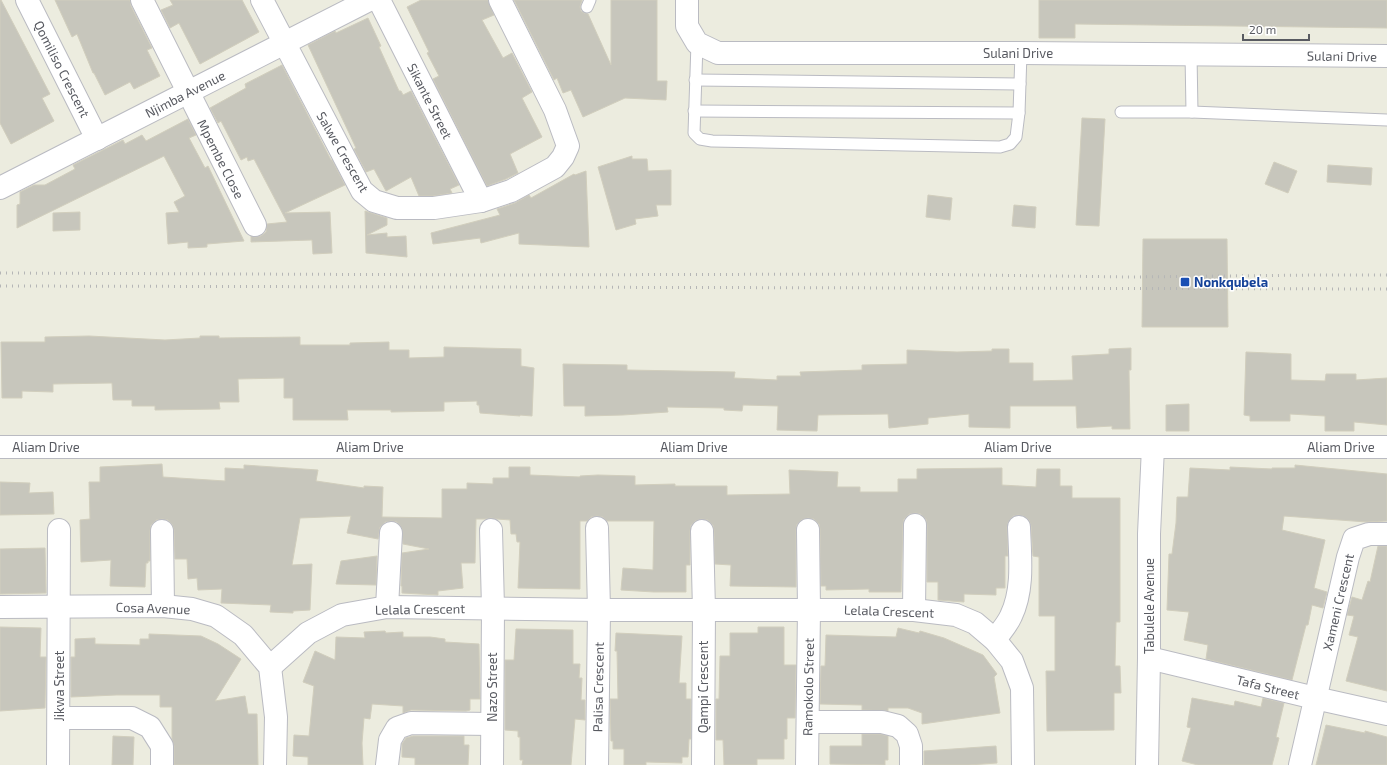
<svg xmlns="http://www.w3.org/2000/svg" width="1387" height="765" viewBox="0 0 1387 765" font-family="'Exo 2',sans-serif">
<rect width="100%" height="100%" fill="#ececdf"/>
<g fill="#c7c6bc" stroke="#d1cebd">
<polygon points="0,0 1,0 50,94 42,98 54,121 11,144 0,123"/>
<polygon points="55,0 130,0 131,6 152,48 147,50 160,76 134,89 130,82 105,95 94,73 93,73 77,34 72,37"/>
<polygon points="170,0 242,0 259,32 200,64 179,23 170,28 161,10 173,5"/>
<polygon points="421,0 488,0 494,15 482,20 503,58 512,53 532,92 522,98 542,137 510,154 518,173 506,179 487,186 433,79 439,76 427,53 429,52 407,7"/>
<polygon points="514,0 582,0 580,7 581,11 584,13 588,14 611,65 611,0 657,0 657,81 667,81 666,100 625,98 583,117 571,90 563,93 557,78 554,80"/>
<polygon points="1039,0 1387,0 1387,28 1075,24 1075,38 1039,38"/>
<polygon points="368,18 381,46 379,47 399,91 401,91 403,95 411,91 459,185 450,189 452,193 433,196 419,196 411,177 386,191 374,169 366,172 354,149 356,148 308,45 335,31 336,33"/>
<polygon points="282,65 331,160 332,160 345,185 285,213 330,212 332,253 313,254 312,240 251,242 251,236 255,237 261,236 266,232 267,224 287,222 254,159 248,161 247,157 241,160 221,121 218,123 210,108 246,88 245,84"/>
<polygon points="1082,118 1105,119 1099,226 1076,225"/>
<polygon points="188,119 196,135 189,138 205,168 208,166 244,241 207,244 207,247 188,248 188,242 168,244 166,213 179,212 174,202 185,196 164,156 17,228 17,205 20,204 20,192 34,185 45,185 75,169 73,165 123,140 125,144 142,135 146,141"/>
<polygon points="632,156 632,159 647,159 648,171 671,170 671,205 656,205 658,216 635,219 636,224 616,230 598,167"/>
<polygon points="1274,162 1297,171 1288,193 1265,184"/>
<polygon points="1328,165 1372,168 1371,185 1327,182"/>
<polygon points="586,171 589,247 519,244 519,233 481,243 480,238 433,244 431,233 500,215 497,209 515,203 529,195 531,198 574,174 575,175"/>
<polygon points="928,195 952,198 950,220 926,217"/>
<polygon points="1014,205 1036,207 1035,228 1012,226"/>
<polygon points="365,211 387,218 387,225 367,235 387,233 387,237 406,236 407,257 366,253"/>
<polygon points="80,212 80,230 53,231 53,213"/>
<polygon points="1143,239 1227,239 1228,327 1142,327"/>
<polygon points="89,336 165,340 200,338 200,336 219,336 219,338 300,337 300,345 350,345 350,343 389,342 389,350 409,350 409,358 444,357 444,347 521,349 521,366 534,368 532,416 520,415 520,416 480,413 479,405 477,405 477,401 444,402 444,411 391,412 391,410 347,410 348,420 293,420 293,398 284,398 284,378 238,379 239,402 219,402 220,409 155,410 155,406 132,406 132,400 113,400 112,383 53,384 53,392 22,391 22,398 2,398 1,342 45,342 45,337"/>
<polygon points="1131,348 1131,370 1129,370 1130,429 1112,429 1112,426 1077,428 1076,406 1010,406 1010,428 969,427 969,414 928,418 928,424 889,428 888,414 818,415 817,431 777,430 778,406 743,405 742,411 724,410 724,408 667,407 668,412 623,415 585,416 585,406 564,406 563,364 627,365 627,370 735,372 734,378 777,380 777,376 801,376 800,372 862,370 862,365 907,364 907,350 957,352 992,351 992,349 1009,349 1009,363 1033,363 1033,381 1073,380 1072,356 1109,354 1109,349"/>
<polygon points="1246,352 1291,354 1291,380 1325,381 1326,374 1356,374 1356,380 1387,378 1387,425 1354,422 1354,431 1325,431 1325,416 1290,414 1290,421 1250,421 1250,416 1244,415"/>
<polygon points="1189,404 1189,431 1166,431 1166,405"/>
<polygon points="162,464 163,477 225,481 225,468 244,469 244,465 318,470 316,481 364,488 364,486 383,487 382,517 442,518 442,489 467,489 467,483 493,484 493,478 509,478 509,467 530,467 530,475 580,477 580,476 598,475 635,476 635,485 675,484 675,486 727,486 727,495 790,494 789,470 838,472 837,487 860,487 860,492 898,492 898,479 917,479 917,469 1002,468 1002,485 1036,487 1037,469 1060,469 1060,486 1072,486 1072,498 1120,498 1120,622 1116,622 1115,666 1120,666 1121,693 1114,693 1114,730 1047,731 1046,671 1055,671 1055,616 1039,616 1039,557 1033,556 1031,526 1029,520 1024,516 1018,515 1013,516 1008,522 1007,528 1008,556 1005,556 1005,588 996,588 996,595 964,594 964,602 938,600 938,582 927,582 927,525 926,519 921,514 916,513 909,514 904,519 903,524 901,592 869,592 869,589 826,590 826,586 821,586 820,529 819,524 814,519 808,518 801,520 797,524 796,530 796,587 730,586 731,565 715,564 714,531 713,525 708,520 701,519 695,521 691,525 690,531 690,565 686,565 686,592 654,592 621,590 623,568 653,570 654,521 607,521 603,517 597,516 591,517 587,521 580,521 580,589 518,588 520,542 517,542 516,534 511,534 510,520 497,519 491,518 485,519 476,519 475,563 461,563 463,588 438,591 438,595 402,593 402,586 401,586 402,553 429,549 403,544 402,528 397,522 391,521 385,522 380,527 378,539 347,533 351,516 300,518 292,565 312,564 310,610 293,611 293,613 270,612 271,605 221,603 222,589 198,590 197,578 188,579 187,559 175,559 174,530 172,524 168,520 162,519 156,520 151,525 150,531 150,561 148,561 148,563 146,563 145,587 110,586 111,560 81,562 80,520 90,519 89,482 100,482 100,467"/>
<polygon points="1295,465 1387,474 1387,521 1367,522 1284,516 1282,530 1325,540 1314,588 1327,592 1323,608 1312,605 1308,625 1306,625 1292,680 1206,659 1208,645 1184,640 1189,612 1167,610 1169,554 1172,554 1176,523 1177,497 1188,497 1190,468 1230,470 1230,467 1272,469 1272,468 1295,468"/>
<polygon points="0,482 30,483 29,493 53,492 54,514 0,515"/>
<polygon points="1378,546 1387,546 1387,691 1346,681 1358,637 1349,635 1354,616 1347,615 1352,597 1362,600 1368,581 1370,582"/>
<polygon points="45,548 46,593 0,594 0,549"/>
<polygon points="377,556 376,585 336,584 341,561"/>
<polygon points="0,627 41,628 40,657 46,657 45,708 0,711"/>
<polygon points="758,627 784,627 784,665 796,665 795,718 787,718 787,739 784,739 784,759 757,759 757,765 724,765 723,740 716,740 716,699 719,699 720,656 730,656 730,633 758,633"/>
<polygon points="898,628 919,633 920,631 944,638 983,655 997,674 994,677 1000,713 922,724 922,713 908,708 888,708 888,711 862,710 862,705 820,704 821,666 825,666 826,635 896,637"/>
<polygon points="516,629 573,630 573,664 580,664 579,678 582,678 581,700 585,700 585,720 575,719 571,765 522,765 523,760 520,760 520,737 518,737 518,731 505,730 505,660 514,660"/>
<polygon points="385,631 386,633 403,632 403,637 430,637 445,639 445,642 479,644 480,699 470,699 470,710 466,711 411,710 403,713 403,706 372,704 370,719 364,718 362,743 363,765 308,765 308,757 293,756 294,735 309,736 314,686 303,682 315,651 335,660 336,637 365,638 364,632"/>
<polygon points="616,633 682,636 679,683 686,683 686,699 691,699 691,739 689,739 688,757 682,757 682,763 646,762 646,765 624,765 624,749 613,749 613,741 611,741 610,699 618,699 617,651 615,651"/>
<polygon points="149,634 201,636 218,644 241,659 215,701 245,696 248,714 257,714 258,765 174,765 174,746 172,739 172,707 160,707 160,695 116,695 71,697 71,657 75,657 75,639 95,638 95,644 140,645 140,639 149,639"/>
<polygon points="1192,698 1234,706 1235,701 1261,707 1263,698 1284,703 1276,737 1279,738 1272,765 1198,765 1182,761 1191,728 1187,727"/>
<polygon points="1326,725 1365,733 1365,731 1387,737 1387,765 1316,765"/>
<polygon points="862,734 880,734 888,736 888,760 885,760 885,765 830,764 830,746 862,746"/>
<polygon points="113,736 134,737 133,765 112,765"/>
<polygon points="413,736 464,736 464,745 469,745 468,765 415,765 415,758 402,757 402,744 406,738"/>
<polygon points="996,746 997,763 969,765 924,765 924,751"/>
</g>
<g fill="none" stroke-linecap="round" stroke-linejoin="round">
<defs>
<g id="service">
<polyline points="587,7 590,0"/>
<polyline points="697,43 694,133 700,139 712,141 1000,147 1010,144 1016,137 1019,113 1021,53"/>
<polyline points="1191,54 1192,112"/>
<polyline points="695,80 1020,84"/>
<polyline points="694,111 1019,113"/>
<polyline points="1121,112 1192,112 1387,120"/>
</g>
<g id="minor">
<polyline points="27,0 97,139"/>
<polyline points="142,0 255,225"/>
<polyline points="262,0 362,191 374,201 397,208 434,208 481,201 511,191 555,167 563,157 568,146 555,110 500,0"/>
<polyline points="379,0 481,201"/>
<polyline points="687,0 687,26 697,43 718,53 1021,53 1387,56"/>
<polyline points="0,188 369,0"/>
<polyline points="491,530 493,608 492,765"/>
<polyline points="162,531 163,606"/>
<polyline points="702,531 704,610 703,765"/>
<polyline points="0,607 163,606 192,609 216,616 243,635 270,667 276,717 275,765"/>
<polyline points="387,607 391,533"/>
<polyline points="914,610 915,525"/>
<path d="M995,640C1000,632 1007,625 1011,616C1024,589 1020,557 1019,527"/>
<polyline points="1149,658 1315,698 1387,714"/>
<polyline points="270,667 308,633 342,615 387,607 599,610 914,610 956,615 975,623 995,640 1012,661 1022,688 1023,765"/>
<polyline points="59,718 132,718 150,727 162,746 162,765"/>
<polyline points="808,722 882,722 898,726 907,734 911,746 911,765"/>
<polyline points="58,765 59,530"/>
<polyline points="387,765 390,740 397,728 411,723 492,724"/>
<polyline points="597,765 599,610 597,528"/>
<polyline points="807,765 809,609 808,530"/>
<polyline points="1147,765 1149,658 1149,534 1153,447"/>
<polyline points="1300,765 1348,557 1354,539 1369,534 1387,534"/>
</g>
<polyline id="tertiary" points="0,447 1387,447"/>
</defs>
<use href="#service" stroke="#babbc2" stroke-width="13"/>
<use href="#minor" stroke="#babbc2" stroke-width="24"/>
<use href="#tertiary" stroke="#babbc2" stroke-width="24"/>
<use href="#service" stroke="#fff" stroke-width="11"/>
<use href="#minor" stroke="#fff" stroke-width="22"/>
<use href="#tertiary" stroke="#fff" stroke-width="22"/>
<g stroke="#b5b6b6" stroke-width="3" stroke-dasharray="1 5" stroke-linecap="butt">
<polyline points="0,273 483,275 900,274 1131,277 1317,275 1387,275"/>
<polyline points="0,286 1387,289"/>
</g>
</g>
<rect fill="#1a4fb4" stroke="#fff" stroke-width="1.5" x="1180" y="277" width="10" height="10" rx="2"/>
<g text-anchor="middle" stroke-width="3" stroke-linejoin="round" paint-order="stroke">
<g font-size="13" fill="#585a61" stroke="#fff">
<text x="1018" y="58">Sulani Drive</text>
<text transform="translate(1342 56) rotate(1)" y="5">Sulani Drive</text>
<text transform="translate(62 69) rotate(63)" y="5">Qomiliso Crescent</text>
<text transform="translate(185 94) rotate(-27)" y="5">Njimba Avenue</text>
<text transform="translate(430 101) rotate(63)" y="5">Sikante Street</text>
<text transform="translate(343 152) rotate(60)" y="5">Salwe Crescent</text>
<text transform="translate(221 159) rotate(63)" y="5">Mpembe Close</text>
<text x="46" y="452">Aliam Drive</text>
<text x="370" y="452">Aliam Drive</text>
<text x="694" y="452">Aliam Drive</text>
<text x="1018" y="452">Aliam Drive</text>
<text x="1341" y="452">Aliam Drive</text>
<text transform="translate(1338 602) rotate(-77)" y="5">Xameni Crescent</text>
<text transform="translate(1149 606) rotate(-90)" y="5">Tabulele Avenue</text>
<text transform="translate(153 608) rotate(2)" y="5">Cosa Avenue</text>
<text transform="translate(420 609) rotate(-1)" y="5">Lelala Crescent</text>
<text transform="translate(889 611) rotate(2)" y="5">Lelala Crescent</text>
<text transform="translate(59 686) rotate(-90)" y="5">Jikwa Street</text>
<text transform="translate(492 687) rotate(-90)" y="5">Nazo Street</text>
<text transform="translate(598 687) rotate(-89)" y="5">Palisa Crescent</text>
<text transform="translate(703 687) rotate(-90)" y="5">Qampi Crescent</text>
<text transform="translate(808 687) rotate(-89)" y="5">Ramokolo Street</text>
<text transform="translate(1268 687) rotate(14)" y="5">Tafa Street</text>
</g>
<g font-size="13" font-weight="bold" fill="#164399" stroke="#fff" text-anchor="start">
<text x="1194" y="287">Nonkqubela</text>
</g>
</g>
<path d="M1243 34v6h66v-6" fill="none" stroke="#585a61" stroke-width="2"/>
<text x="1249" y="34" font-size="12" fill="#585a61" stroke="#ffffff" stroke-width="3" paint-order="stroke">20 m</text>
</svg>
